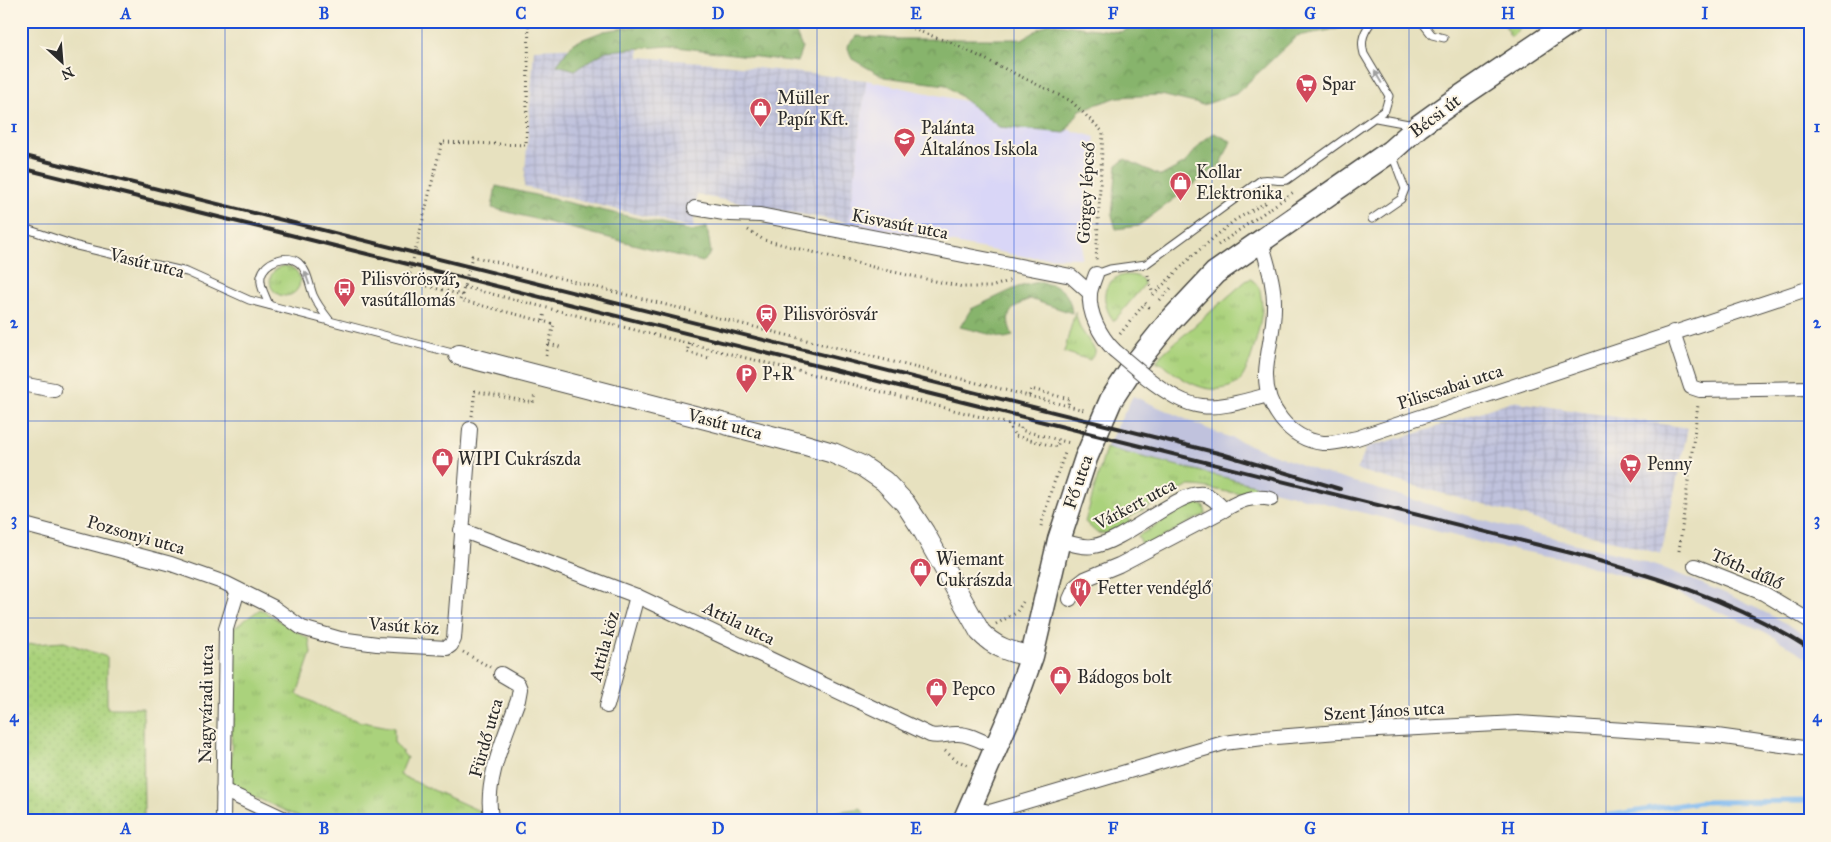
<svg xmlns="http://www.w3.org/2000/svg" width="1831" height="842" viewBox="0 0 1831 842" font-family="'IM FELL Great Primer',serif">
<defs>
<pattern id="industrial-grid" width="8" height="8" patternUnits="userSpaceOnUse" patternTransform="scale(1.25)"><rect width="8" height="8" fill="#c0c2dd"/><path d="M0 4h8M4 0v8" fill="none" stroke="#a5a7be"/></pattern>
<pattern id="grass-tufts" width="24" height="20" patternUnits="userSpaceOnUse" patternTransform="scale(1.25)"><rect width="24" height="20" fill="#aad27c"/><path d="M3 7l-1-3M5 7V3M7 7l1-3M15 17l-1-3M17 17v-4M19 17l1-3" fill="none" stroke="#92b46b"/></pattern>
<pattern id="forest-crowns" width="20" height="18" patternUnits="userSpaceOnUse" patternTransform="scale(1.25)"><rect width="20" height="18" fill="#87b46c"/><path d="M2 6a3 3 0 1 1 6 0M12 15a3 3 0 1 1 6 0" fill="none" stroke="#6f9359"/></pattern>
<pattern id="garden-dots" width="8" height="8" patternUnits="userSpaceOnUse" patternTransform="scale(1.25)"><rect width="8" height="8" fill="#aad27c"/><path d="M2 2h.1M6 6h.1" fill="none" stroke="#92b46b" stroke-width="1.8" stroke-linecap="round"/></pattern>
</defs>
<rect width="100%" height="100%" fill="#fcf5e5"/>
<filter id="ink" filterUnits="userSpaceOnUse"><feTurbulence type="fractalNoise" baseFrequency=".02" numOctaves="2"/><feDisplacementMap in="SourceGraphic" scale="10" xChannelSelector="R" yChannelSelector="G"/><feConvolveMatrix kernelMatrix="1 2 1 2 8 2 1 2 1" color-interpolation-filters="sRGB"/></filter>
<filter id="wash" filterUnits="userSpaceOnUse"><feTurbulence type="fractalNoise" baseFrequency=".0096" numOctaves="4" result="noise"/><feDisplacementMap in="SourceGraphic" scale="20" xChannelSelector="R" yChannelSelector="G"/><feGaussianBlur stdDeviation="1.12" result="paint"/><feColorMatrix in="noise" values="0 0 0 0 0 0 0 0 0 0 0 0 0 0 0 0 0 1.4 0 .05"/><feComposite in="paint" operator="in"/></filter>
<g filter="url(#wash)">
<rect width="100%" height="100%" fill="#e7e1bf"/>
<polygon fill="#d9d6f7" points="866,80 960,100 1095,137 1081,258 1027,257 849,223"/>
<g fill="url(#industrial-grid)">
<polygon points="639,45 639,57 713,63 866,80 849,223 697,195 693,228 524,187 534,49"/>
<polygon points="1512,401 1688,428 1661,554 1357,470 1367,447 1418,433"/>
</g>
<polygon fill="#c0c2dd" points="1133,396 1208,429 1320,472 1499,525 1622,555 1671,571 1729,595 1772,616 1808,636 1810,637 1810,659 1765,632 1667,589 1569,560 1495,546 1106,448"/>
<g fill="url(#grass-tufts)" stroke="#6a7e54">
<path d="M1513,21H1522C1521,29 1517,33 1511,37L1505,27Z"/>
<circle cx="285" cy="281" r="15"/>
<path d="M1124,275C1132,275 1138,275 1144,281V285L1114,321C1105,310 1099,290 1113,280C1116,277 1121,276 1124,275Z"/>
<path d="M1251,279C1255,282 1258,285 1260,290C1261,296 1262,303 1262,309C1261,324 1249,377 1236,384C1208,399 1181,379 1160,362H1156L1162,354L1247,280Z"/>
<polygon points="1075,312 1080,328 1095,350 1095,353 1090,360 1064,352"/>
<path d="M1106,448L1255,485L1253,491C1233,498 1210,485 1189,486L1128,518L1131,522C1120,529 1110,535 1097,533L1085,522Z"/>
<polygon points="1196,503 1204,506 1206,514 1143,547 1138,536 1190,505"/>
<polygon points="260,609 309,639 311,653 297,694 324,708 358,721 394,728 394,742 407,758 400,775 484,813 486,821 307,821 231,786 233,629"/>
</g>
<g fill="url(#forest-crowns)" stroke="#59704c">
<polygon points="668,21 705,21 730,27 794,28 802,48 797,62 669,46 606,51 575,70 557,65 573,43 604,31"/>
<polygon points="1150,21 1348,21 1342,28 1297,36 1236,94 1203,105 1161,95 1118,97 1080,110 1065,133 999,127 946,85 884,77 852,59 847,45 857,36 899,39 1022,39 1049,23 1120,32"/>
<polygon points="1214,133 1231,141 1221,164 1138,226 1116,229 1112,215 1117,165 1125,159 1161,176 1185,163 1203,141"/>
<polygon points="496,186 692,231 707,227 711,253 703,262 492,208"/>
<path d="M1038,282C1059,286 1069,289 1072,313L1030,299C1010,308 1003,314 1013,336L1005,338L960,327L971,309L1018,287Z"/>
<polygon points="861,808 866,817 863,821 775,821"/>
</g>
<polygon fill="url(#garden-dots)" stroke="#6a7e54" points="64,642 107,657 107,708 143,708 144,821 21,821 21,645"/>
<g fill="none" stroke-linecap="round" stroke-linejoin="round">
<polyline stroke="#80baf1" stroke-width="5" points="1585,821 1611,815 1699,802 1810,801"/>
</g>
</g>
<g filter="url(#ink)">
<g fill="none" stroke-linecap="round" stroke-linejoin="round">
<defs>
<g id="lane">
<polyline points="1421,21 1432,35 1444,38"/>
<polyline points="1376,118 1414,125"/>
<polyline points="1372,219 1401,199 1405,189 1392,154"/>
<polyline points="21,227 77,246 187,272 249,300 456,354"/>
<path d="M1096,274L1110,269L1146,264L1261,180C1270,178 1278,182 1287,180L1385,110L1389,96L1364,54C1360,40 1364,32 1372,21"/>
<path d="M269,305C266,296 259,286 261,276C265,261 287,253 299,263C308,271 309,284 313,295C317,304 323,312 330,321"/>
</g>
<g id="street">
<polyline points="695,208 730,214 760,215 1071,276 1090,293"/>
<path d="M1261,241C1267,263 1275,285 1274,308C1274,330 1267,351 1266,373C1265,406 1288,439 1323,443C1334,444 1346,440 1357,438L1810,288"/>
<path d="M1096,274C1094,280 1091,287 1090,293C1088,313 1100,336 1114,350"/>
<polyline points="1673,332 1691,387 1700,390 1810,388"/>
<path d="M1146,377C1196,416 1210,410 1268,395"/>
<polyline points="21,384 54,390"/>
<polyline points="21,524 171,564 225,583 273,607 302,628 340,639 377,644 447,648 451,645 454,639 470,429"/>
<path d="M461,530L637,596L930,735C940,738 948,733 958,734C971,734 985,743 997,748"/>
<path d="M1059,540C1070,543 1082,548 1093,546C1124,542 1180,490 1203,494C1211,496 1219,504 1224,510C1239,501 1252,495 1271,499"/>
<polyline points="1695,566 1763,593 1810,621"/>
<polyline points="1070,599 1076,586 1085,579 1119,565 1224,510"/>
<polyline points="607,706 637,596"/>
<polyline points="223,790 289,821"/>
<polyline points="970,808 990,812 1224,743 1263,738 1338,732 1518,723 1717,736 1810,749"/>
<polyline points="223,821 226,629 238,590"/>
<path d="M492,821C482,785 506,734 518,700L520,689L518,684L501,674"/>
</g>
<path id="secondary" d="M459,355L802,444L833,453L862,466L884,481L905,503L924,532L980,632C994,647 1011,653 1032,656"/>
<polyline id="primary" points="964,821 1014,706 1032,656 1059,540 1086,458 1111,400 1132,368 1169,322 1215,273 1391,151 1419,126 1451,103 1572,21"/>
</defs>
<use href="#lane" stroke="#474641" stroke-width="9"/>
<use href="#street" stroke="#474641" stroke-width="16"/>
<use href="#secondary" stroke="#474641" stroke-width="22"/>
<use href="#primary" stroke="#474641" stroke-width="25"/>
<g stroke="#474641" stroke-width="3" stroke-dasharray="1 4" stroke-linecap="butt">
<polyline points="909,21 910,28 952,43 1071,101 1103,132 1096,261"/>
<polyline points="434,174 442,142 526,145 529,21"/>
<polyline points="748,230 764,240 889,271 963,287 991,287 1012,280"/>
<polyline points="1218,245 1295,191"/>
<polyline points="1148,275 1153,295"/>
<polyline points="408,281 462,295 460,300 554,324 545,359"/>
<polyline points="464,287 1021,427 1021,430 1070,443"/>
<polyline points="462,295 472,256 1029,396 1031,389 1069,399 1068,406"/>
<polyline points="1153,295 1192,256 1235,220 1265,203 1267,189"/>
<polyline points="1160,300 1171,288"/>
<polyline points="543,321 545,312"/>
<polyline points="1120,334 1145,303 1152,310"/>
<polyline points="689,343 687,352 709,358"/>
<polyline points="549,344 560,347"/>
<polyline points="1029,396 1084,410"/>
<polyline points="472,416 475,391 533,403 535,394"/>
<polyline points="1008,424 1015,436 1057,447 1059,440"/>
<polyline points="1041,526 1051,491 1065,453"/>
<polyline points="1679,551 1698,405"/>
<polyline points="996,624 1016,613 1023,602"/>
<polyline points="463,652 490,667"/>
<polyline points="945,751 956,760 969,766"/>
</g>
<use href="#lane" stroke="#fff" stroke-width="7"/>
<use href="#street" stroke="#fff" stroke-width="14"/>
<use href="#secondary" stroke="#fff" stroke-width="20"/>
<use href="#primary" stroke="#fff" stroke-width="22"/>
<g stroke="#2b2b2b" stroke-width="4">
<polyline points="21,155 1222,454 1340,489"/>
<path d="M21,168L1571,553C1657,577 1734,600 1810,649"/>
</g>
<defs>
<polyline id="street-bridge" points="1114,350 1146,377"/>
</defs>
<use href="#street-bridge" stroke="#474641" stroke-width="16" stroke-linecap="butt"/>
<polyline stroke="#474641" stroke-width="3" stroke-dasharray="1 4" stroke-linecap="butt" points="396,278 408,281 434,174"/>
<use href="#street-bridge" stroke="#fff" stroke-width="14"/>
</g>
<defs><path id="oneway-solid" d="M-6-.8H1V-3.2L6.5 0L1 3.2V.8H-6Z" transform="scale(1.25)"/></defs>
<g fill="#a0a0a0">
<use href="#oneway-solid" transform="translate(1378 77) rotate(-121)"/>
<use href="#oneway-solid" transform="translate(307 278) rotate(-109)"/>
</g>
</g>
<path fill="none" stroke="#1d4ed8" stroke-width="1" stroke-opacity="0.55" d="M225,21V821M422,21V821M620,21V821M817,21V821M1014,21V821M1212,21V821M1409,21V821M1606,21V821M21,224H1810M21,421H1810M21,618H1810"/>
<defs>
<symbol id="supermarket-pin" viewBox="-11 -11 22 30"><path d="M0 17L-7.5 6A9.5 9.5 0 1 1 7.5 6Z" fill="#d1495b" stroke="#fcf5e5"/><path d="M-6-5.5h2.5l.6 2H6L4.5 2H-2.5L-4.4-4H-6ZM-1.5 3.2a1.3 1.3 0 1 0 .1 0ZM3 3.2a1.3 1.3 0 1 0 .1 0Z" fill="#fff"/></symbol>
<symbol id="shop-pin" viewBox="-11 -11 22 30"><path d="M0 17L-7.5 6A9.5 9.5 0 1 1 7.5 6Z" fill="#d1495b" stroke="#fcf5e5"/><path d="M-5-2.5h2.3a2.7 3.5 0 0 1 5.4 0H5L5.5 6h-11ZM-1.5-2.5h3a1.5 2.3 0 0 0-3 0Z" fill="#fff"/></symbol>
<symbol id="school-pin" viewBox="-11 -11 22 30"><path d="M0 17L-7.5 6A9.5 9.5 0 1 1 7.5 6Z" fill="#d1495b" stroke="#fcf5e5"/><path d="M0-5L7-2L0 1L-7-2ZM-4 1L0 2.5L4 1V4Q0 6-4 4Z" fill="#fff"/></symbol>
<symbol id="bus-pin" viewBox="-11 -11 22 30"><path d="M0 17L-7.5 6A9.5 9.5 0 1 1 7.5 6Z" fill="#d1495b" stroke="#fcf5e5"/><path d="M-5-6H5V4H4V6H2V4H-2V6H-4V4H-5ZM-3.5-4V0h7V-4ZM-3.5 1.2v1.5H-2V1.2ZM2 1.2v1.5H3.5V1.2Z" fill="#fff"/></symbol>
<symbol id="station-pin" viewBox="-11 -11 22 30"><path d="M0 17L-7.5 6A9.5 9.5 0 1 1 7.5 6Z" fill="#d1495b" stroke="#fcf5e5"/><path d="M-3-6H3Q5-6 5-4V2Q5 4 3 4L4.5 6H3L1.5 4h-3L-3 6H-4.5L-3 4Q-5 4-5 2V-4Q-5-6-3-6ZM-3.5-4v3h7v-3ZM-3.5 1v1.5H-2V1ZM2 1v1.5H3.5V1Z" fill="#fff"/></symbol>
<symbol id="parking-pin" viewBox="-11 -11 22 30"><path d="M0 17L-7.5 6A9.5 9.5 0 1 1 7.5 6Z" fill="#d1495b" stroke="#fcf5e5"/><path d="M-3.5-5.5H1a3.5 3.5 0 0 1 0 7H-1V5.5H-3.5ZM-1-3.4V-.6H.8a1.4 1.4 0 0 0 0-2.8Z" fill="#fff"/></symbol>
<symbol id="restaurant-pin" viewBox="-11 -11 22 30"><path d="M0 17L-7.5 6A9.5 9.5 0 1 1 7.5 6Z" fill="#d1495b" stroke="#fcf5e5"/><path d="M-5-6h1v4h1v-4h1v4h1v-4h1v5L-1.5 .5V6h-2V.5L-5-1ZM5-6V6H3V1.5H1.5Q1.5-4 5-6Z" fill="#fff"/></symbol>
</defs>
<g fill-rule="evenodd">
<use href="#supermarket-pin" x="1294" y="72" width="25" height="34"/>
<use href="#shop-pin" x="748" y="96" width="25" height="34"/>
<use href="#school-pin" x="892" y="126" width="25" height="34"/>
<use href="#shop-pin" x="1168" y="170" width="25" height="34"/>
<use href="#bus-pin" x="332" y="276" width="25" height="34"/>
<use href="#station-pin" x="754" y="302" width="25" height="34"/>
<use href="#parking-pin" x="734" y="362" width="25" height="34"/>
<use href="#shop-pin" x="430" y="446" width="25" height="34"/>
<use href="#supermarket-pin" x="1618" y="452" width="25" height="34"/>
<use href="#shop-pin" x="908" y="556" width="25" height="34"/>
<use href="#restaurant-pin" x="1068" y="576" width="25" height="34"/>
<use href="#shop-pin" x="1048" y="664" width="25" height="34"/>
<use href="#shop-pin" x="924" y="676" width="25" height="34"/>
</g>
<g text-anchor="middle" stroke-width="4" stroke-linejoin="round" paint-order="stroke">
<g font-size="18" fill="#2b2b2b" stroke="#fcf5e5" text-anchor="start">
<text x="1322" y="90">Spar</text>
<text x="777" y="104">Müller<tspan x="777" dy="21">Papír Kft.</tspan></text>
<text x="921" y="134">Palánta<tspan x="921" dy="21">Általános Iskola</tspan></text>
<text x="1196" y="178">Kollar<tspan x="1196" dy="21">Elektronika</tspan></text>
<text x="361" y="285">Pilisvörösvár,<tspan x="361" dy="21">vasútállomás</tspan></text>
<text x="783" y="320">Pilisvörösvár</text>
<text x="762" y="380">P+R</text>
<text x="458" y="465">WIPI Cukrászda</text>
<text x="1647" y="470">Penny</text>
<text x="936" y="565">Wiemant<tspan x="936" dy="21">Cukrászda</tspan></text>
<text x="1097" y="594">Fetter vendéglő</text>
<text x="1077" y="683">Bádogos bolt</text>
<text x="952" y="695">Pepco</text>
</g>
<g font-size="18" fill="#2b2b2b" stroke="#fcf5e5">
<text transform="translate(1435 116) rotate(-37)" y="6">Bécsi út</text>
<text transform="translate(1086 193) rotate(-87)" y="6">Görgey lépcső</text>
<text transform="translate(900 224) rotate(11)" y="6">Kisvasút utca</text>
<text transform="translate(147 263) rotate(14)" y="6">Vasút utca</text>
<text transform="translate(1450 387) rotate(-18)" y="6">Piliscsabai utca</text>
<text transform="translate(725 424) rotate(15)" y="6">Vasút utca</text>
<text transform="translate(1078 482) rotate(-71)" y="6">Fő utca</text>
<text transform="translate(1135 504) rotate(-28)" y="6">Várkert utca</text>
<text transform="translate(136 535) rotate(16)" y="6">Pozsonyi utca</text>
<text transform="translate(1747 569) rotate(24)" y="6">Tóth-dűlő</text>
<text transform="translate(739 623) rotate(26)" y="6">Attila utca</text>
<text transform="translate(404 626) rotate(4)" y="6">Vasút köz</text>
<text transform="translate(604 646) rotate(-75)" y="6">Attila köz</text>
<text transform="translate(206 704) rotate(-89)" y="6">Nagyváradi utca</text>
<text transform="translate(1384 711) rotate(-3)" y="6">Szent János utca</text>
<text transform="translate(486 738) rotate(-74)" y="6">Fürdő utca</text>
</g>
</g>
<rect width="1831" height="842" fill="none" stroke="#fcf5e5" stroke-width="55"/>
<g transform="translate(62 62) rotate(154)" stroke="#fcf5e5" stroke-width="4" paint-order="stroke">
<path d="M0-4L9 19L0 12L-9 19Z" fill="#2b2b2b"/>
<text y="-8" font-size="14" font-weight="bold" text-anchor="middle" fill="#2b2b2b">N</text>
</g>
<rect x="28" y="28" width="1776" height="786" fill="none" stroke="#1d4ed8" stroke-width="2"/>
<g font-size="16" text-anchor="middle" font-weight="bold" fill="#1d4ed8">
<text x="126" y="19">A</text>
<text x="324" y="19">B</text>
<text x="521" y="19">C</text>
<text x="718" y="19">D</text>
<text x="916" y="19">E</text>
<text x="1113" y="19">F</text>
<text x="1310" y="19">G</text>
<text x="1508" y="19">H</text>
<text x="1705" y="19">I</text>
<text x="14" y="132">1</text>
<text x="1817" y="132">1</text>
<text x="14" y="328">2</text>
<text x="1817" y="328">2</text>
<text x="14" y="525">3</text>
<text x="1817" y="525">3</text>
<text x="14" y="722">4</text>
<text x="1817" y="722">4</text>
<text x="126" y="834">A</text>
<text x="324" y="834">B</text>
<text x="521" y="834">C</text>
<text x="718" y="834">D</text>
<text x="916" y="834">E</text>
<text x="1113" y="834">F</text>
<text x="1310" y="834">G</text>
<text x="1508" y="834">H</text>
<text x="1705" y="834">I</text>
</g>
</svg>
